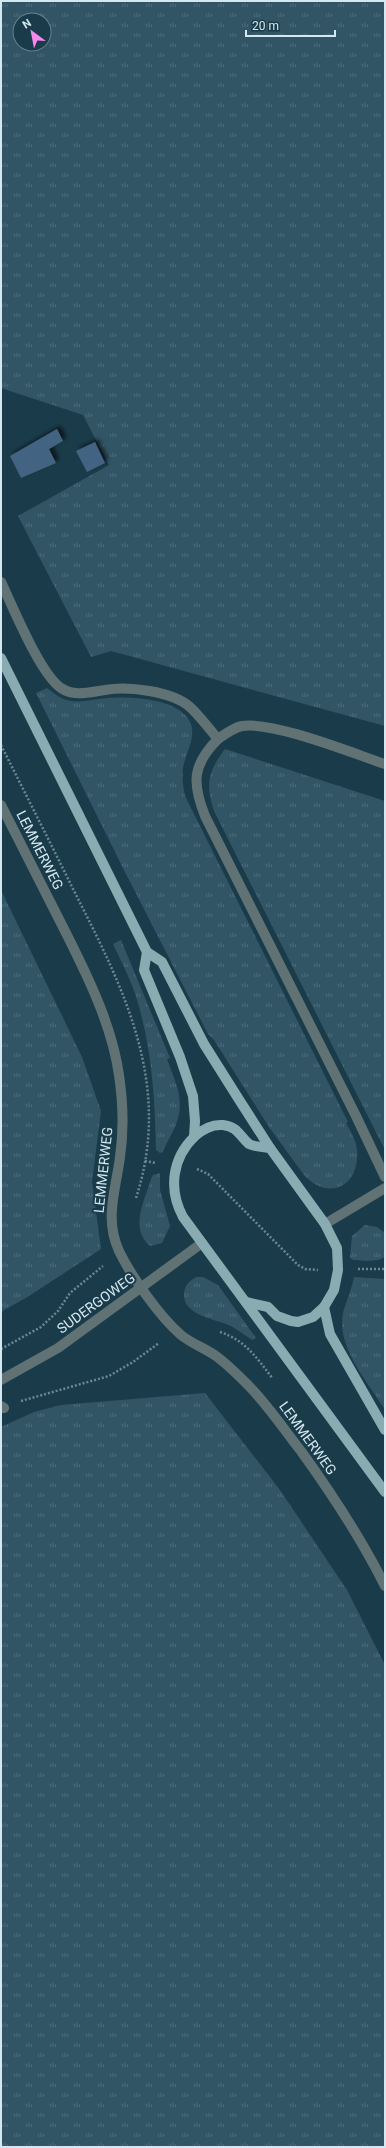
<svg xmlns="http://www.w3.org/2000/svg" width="386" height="2148" viewBox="0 0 386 2148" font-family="Roboto,sans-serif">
<defs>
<pattern id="grass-tufts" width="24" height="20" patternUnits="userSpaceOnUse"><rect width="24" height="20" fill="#315565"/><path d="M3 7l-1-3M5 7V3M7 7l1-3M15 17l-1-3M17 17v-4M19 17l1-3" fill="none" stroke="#4e6d7c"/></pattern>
<filter id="shadow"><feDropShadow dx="3.5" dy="-3.5" stdDeviation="2" flood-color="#0009"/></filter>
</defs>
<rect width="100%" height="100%" fill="#1a3c4a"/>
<g fill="url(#grass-tufts)" fill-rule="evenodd">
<path d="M1,1H385V726L111,651L91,657L18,516L109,465L83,415L1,388ZM20,20H44V44H20Z"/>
<path d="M47,688C54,693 61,700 71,701C82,703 95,699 107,698C129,696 182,698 191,724C196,739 185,754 183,768C182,778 183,786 185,796L348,1122L346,1123C351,1132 356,1140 357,1150C360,1186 329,1202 304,1175L269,1127L214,1040L208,1034L125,872L36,693Z"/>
<path d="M225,749L385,801V1150L214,811C205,785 208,771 225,749Z"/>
<polygon points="1,890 82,1057 101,1111 92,1182 101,1249 29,1296 1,1312"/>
<path d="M121,940L170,1058L167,1059C176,1084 186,1101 175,1127C171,1136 166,1143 163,1152L160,1153L156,1150C155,1100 152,1051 138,1003C132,982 122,963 113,944Z"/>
<path d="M160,1173V1190L170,1226L162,1243L150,1246C129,1228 145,1200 151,1179L153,1175Z"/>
<path d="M365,1225L377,1227L385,1233V1257C376,1263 363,1260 353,1260L350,1258L352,1236Z"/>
<path d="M196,1277H203L218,1285L256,1338L252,1340C245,1335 238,1330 231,1326C217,1319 183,1316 184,1294C185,1285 188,1282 196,1277Z"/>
<path d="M354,1277L385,1279V1410C368,1382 336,1347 343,1313C346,1301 352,1289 354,1277Z"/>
<polygon points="205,1393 280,1490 347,1590 385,1665 385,2147 1,2147 1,1427 34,1412 61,1405"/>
</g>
<g fill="#436381" filter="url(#shadow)">
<polygon points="57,429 63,441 49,449 56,463 21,478 10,456"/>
<polygon points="95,442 105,463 87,472 76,451"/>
</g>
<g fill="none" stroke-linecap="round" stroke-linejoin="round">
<g stroke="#6c8793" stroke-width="2.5" stroke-dasharray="2 2" stroke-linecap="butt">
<path d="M1,745C25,793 50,842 74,891C124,989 173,1085 136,1198"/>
<polyline points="145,1161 156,1163"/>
<polyline points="197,1169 208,1174 298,1265 305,1269 318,1270"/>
<polyline points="358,1269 385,1269"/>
<path d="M220,1332C245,1340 257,1358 273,1379"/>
<polyline points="1,1349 41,1327 58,1311 70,1293 103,1266"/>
<polyline points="21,1401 109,1376 133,1362 159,1343"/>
</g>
<g stroke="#617274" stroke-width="10">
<path d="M1,582C13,607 40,674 61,688C74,697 90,692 105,690C128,686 172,691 190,707C200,716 209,729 218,739C225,734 233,728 242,726C273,721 352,753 385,764"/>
<path d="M218,739C192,765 192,783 205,816L356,1116L385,1177"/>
<path d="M1,805C23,848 45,891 67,935C89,979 112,1026 119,1075C123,1102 124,1130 120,1157C116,1189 104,1219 119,1251C131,1276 160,1317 181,1335C192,1344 205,1348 216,1356C227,1364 237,1374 247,1384C267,1404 283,1428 301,1451C332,1494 361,1538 385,1586"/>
<polyline points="325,1224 385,1188"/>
<polyline points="1,1380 58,1348 202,1243"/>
<polyline points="1,1406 4,1408"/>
</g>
<g stroke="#88acb1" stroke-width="10">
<polyline points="1,658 147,952 162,962 204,1044 238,1098 270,1148 325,1224 337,1248 338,1270 334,1290 324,1307 313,1317 298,1322 291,1321 277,1316 268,1307 246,1302"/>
<polyline points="147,952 144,970 180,1057 193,1096 195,1121 194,1137"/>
<path d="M270,1148C265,1147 254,1147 249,1144C239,1136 239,1127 223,1125C212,1124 203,1129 195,1136C172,1158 168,1189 183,1217L385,1492"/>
<polyline points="324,1307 330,1334 385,1430"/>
</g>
</g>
<g text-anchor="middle" stroke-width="4" stroke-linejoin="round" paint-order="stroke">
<g font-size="14" fill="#d5e8f1" stroke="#1a3c4a">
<text transform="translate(40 850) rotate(63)" y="5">LEMMERWEG</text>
<text transform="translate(103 1170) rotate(-84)" y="5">LEMMERWEG</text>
<text transform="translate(96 1303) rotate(-36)" y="5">SUDERGOWEG</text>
<text transform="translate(308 1438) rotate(54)" y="5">LEMMERWEG</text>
</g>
</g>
<rect width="386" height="2148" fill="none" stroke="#d5e8f1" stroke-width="4"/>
<g transform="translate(32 32) rotate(328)"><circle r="19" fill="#1a3c4a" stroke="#65818d"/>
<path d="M0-3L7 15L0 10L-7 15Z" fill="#f788ec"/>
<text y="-6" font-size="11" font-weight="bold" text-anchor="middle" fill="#d5e8f1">N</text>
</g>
<path d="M246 30v6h89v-6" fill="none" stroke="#d5e8f1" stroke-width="2"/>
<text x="252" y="30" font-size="12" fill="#d5e8f1" stroke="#1a3c4a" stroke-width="3" paint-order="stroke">20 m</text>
</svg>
